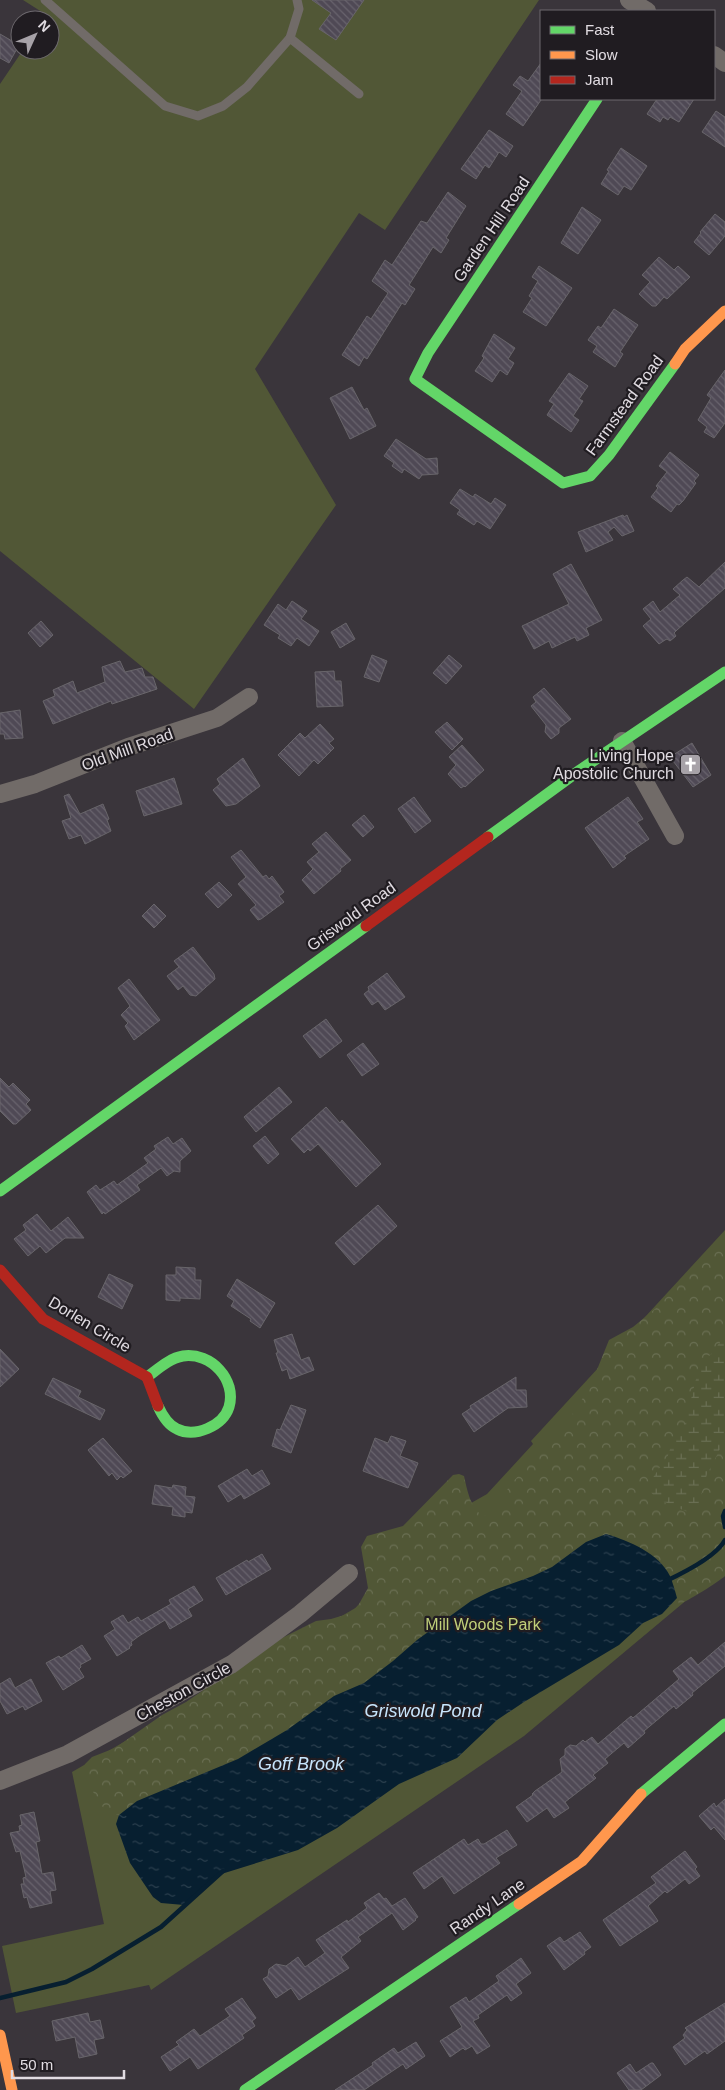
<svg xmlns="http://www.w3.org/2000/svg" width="725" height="2090" viewBox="0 0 725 2090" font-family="Arial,sans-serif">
<defs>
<pattern id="forest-crowns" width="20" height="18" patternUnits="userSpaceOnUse" patternTransform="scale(1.25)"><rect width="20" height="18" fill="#515736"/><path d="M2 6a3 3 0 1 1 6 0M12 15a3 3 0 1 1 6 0" fill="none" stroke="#6a6f53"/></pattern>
<pattern id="wetland-marsh" width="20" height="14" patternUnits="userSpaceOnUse" patternTransform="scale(1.25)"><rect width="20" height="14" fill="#515736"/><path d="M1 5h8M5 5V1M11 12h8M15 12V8" fill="none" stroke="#6a6f53"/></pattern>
<pattern id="water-ripples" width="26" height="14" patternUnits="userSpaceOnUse" patternTransform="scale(1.25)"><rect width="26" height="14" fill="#071f30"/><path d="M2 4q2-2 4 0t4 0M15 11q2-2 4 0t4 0" fill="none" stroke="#2b3f4e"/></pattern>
<pattern id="building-back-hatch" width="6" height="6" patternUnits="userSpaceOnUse" patternTransform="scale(1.25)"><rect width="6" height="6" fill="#4f4955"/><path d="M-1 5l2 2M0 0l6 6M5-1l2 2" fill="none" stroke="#68636d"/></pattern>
</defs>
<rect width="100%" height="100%" fill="#3a353b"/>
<g fill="#515736">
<polygon points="23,0 539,0 385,230 359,213 255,369 336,505 194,709 0,551 0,84 23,50 50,50 50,20 42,20 45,14"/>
<polygon points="725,1230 725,1568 524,1736 151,1990 149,1985 16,2013 2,1946 104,1924 72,1772 364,1603 369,1599 374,1558 487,1494 533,1444 531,1441"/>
</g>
<path fill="url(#forest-crowns)" d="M725,1241V1336L707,1359L697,1375L685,1424L681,1432L673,1439L668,1456L654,1476L648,1489C659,1501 676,1509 691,1514L694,1513L707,1474L725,1439V1576C720,1581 685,1603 679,1604L670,1576L656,1559L637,1545L616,1537L597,1536L586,1542L552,1567L533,1576L482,1596L417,1640L374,1676L355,1688L334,1696L287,1730L248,1753L197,1777L146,1796L119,1815H114L99,1804L86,1777L83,1770L85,1764L92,1757L115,1748L162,1715L186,1702L274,1642L316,1621L331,1619L351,1613L359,1604L368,1588L361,1547L367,1536L403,1526L453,1475L459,1474L464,1476C467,1489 471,1512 485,1516C497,1509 504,1498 509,1486L566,1424L590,1387L609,1340L633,1327L655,1309L713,1250Z"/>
<polygon fill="url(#wetland-marsh)" points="725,1336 725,1439 707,1474 698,1506 692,1514 656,1498 648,1489 654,1476 668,1456 673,1439 681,1432 685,1424 697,1375 707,1359"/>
<path fill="url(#water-ripples)" d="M606,1534C629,1541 659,1553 670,1576C673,1583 675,1591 677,1598L662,1614L643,1623L619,1645L524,1702L497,1720L457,1758L399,1784L337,1828L298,1850L215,1876L184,1905L161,1903L153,1897L130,1863L116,1824L119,1815L137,1801L238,1759L287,1730L334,1696L364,1683L393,1661L417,1640L471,1601L491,1591L533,1576L552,1567L586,1542Z"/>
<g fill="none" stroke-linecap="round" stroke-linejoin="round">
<g stroke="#071f30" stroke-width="4.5">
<polyline points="725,1511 723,1516 725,1527"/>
<path d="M666,1581C683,1573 716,1557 725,1540"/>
<polyline points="0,1998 66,1982 92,1969 161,1927 223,1871"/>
</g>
</g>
<g fill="url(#building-back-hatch)" stroke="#68656a">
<polygon points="312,0 364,0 336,40 319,29 331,13"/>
<polygon points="0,34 19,45 9,63 0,58"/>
<polygon points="541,63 541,100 523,126 506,114 522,91 513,85 520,76 528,81"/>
<polygon points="657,99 694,99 679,122 670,117 668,120 663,117 660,122 647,114"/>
<polygon points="716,111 725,117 725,147 702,132"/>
<polygon points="489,130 513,146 506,157 499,152 489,168 485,165 476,179 461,169"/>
<polygon points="621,148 647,166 631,190 624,186 618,195 601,184 609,171 607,170"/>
<polygon points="448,192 466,206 446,238 449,240 441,253 433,247 409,285 415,289 405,305 402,303 367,359 364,357 359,366 342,355 367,316 371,319 388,293 372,281 385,260 392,265 421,221 427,223"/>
<polygon points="582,207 601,220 578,254 561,243"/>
<polygon points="715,214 725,222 725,236 709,255 694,242 701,233 700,232"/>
<polygon points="659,257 674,270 678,266 690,277 667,299 664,297 656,306 652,306 639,294 650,282 642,275"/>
<polygon points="539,266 572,288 546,326 523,312 532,298 529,296 538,281 532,277"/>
<polygon points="614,309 638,325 620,352 623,354 615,367 593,352 597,346 588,340 598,326 601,328"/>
<polygon points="494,334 515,348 508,359 514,363 507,375 500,370 492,382 475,371 484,358 482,356"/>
<polygon points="725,370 725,423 714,438 704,432 707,427 698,420 711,398 707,395"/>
<polygon points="569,373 588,386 579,399 583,401 573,416 579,420 571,432 547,415 554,404 549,401"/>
<polygon points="352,387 364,410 367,408 376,426 350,439 330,398"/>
<polygon points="396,439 426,459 437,458 438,474 422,475 419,479 404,469 402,473 392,466 394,463 384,456"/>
<polygon points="670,452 699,475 694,481 696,483 683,501 679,505 677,504 671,512 651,497 658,488 656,486 667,472 659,466"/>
<polygon points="460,489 473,497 475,494 491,504 495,498 506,505 490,529 477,521 474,525 457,514 460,510 450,503"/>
<polygon points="623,515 624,517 627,515 634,531 622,536 614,527 608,532 613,540 586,552 578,532"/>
<polygon points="725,562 725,588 677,630 674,633 676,636 670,641 667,639 665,640 659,644 643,626 651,619 643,609 653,601 660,612 680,595 673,589 683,580 687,577 699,587"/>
<polygon points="571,564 602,620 586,628 589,635 577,641 575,637 552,648 549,641 534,649 522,626 569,604 553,574"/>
<polygon points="292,601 307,611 301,619 319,631 309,646 297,638 291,646 278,638 280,635 264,625 278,604 286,610"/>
<polygon points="41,621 53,635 40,647 28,633"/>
<polygon points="346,623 355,639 340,648 331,632"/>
<polygon points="372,655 387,661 379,682 364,677"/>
<polygon points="449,655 462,666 446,684 433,673"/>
<polygon points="120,661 125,672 142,668 145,677 153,677 157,689 112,704 111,701 53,724 43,701 55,696 53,690 73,681 77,693 105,682 102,667"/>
<polygon points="334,671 335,681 341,681 343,706 317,707 315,672"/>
<polygon points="544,688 571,719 559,728 559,733 551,739 545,732 546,725 531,706 536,702 533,697"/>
<polygon points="20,710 23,738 5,739 4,734 0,734 0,713"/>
<polygon points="447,722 463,739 452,750 435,732"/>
<polygon points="320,724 334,739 329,743 334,748 318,764 314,760 299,776 278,755 300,733 305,738"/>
<polygon points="692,743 711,775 693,787 670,757"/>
<polygon points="462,745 484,770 465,787 464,786 461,788 448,774 456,765 449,757"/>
<polygon points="243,758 260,786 236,804 226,806 213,790 220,784 217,779"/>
<polygon points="174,778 182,804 144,816 136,791"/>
<polygon points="69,794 80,814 103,804 109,819 107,820 111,831 85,844 81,835 69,839 62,821 71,818 64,796"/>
<polygon points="414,797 431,821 415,833 398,809"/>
<polygon points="628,797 643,819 637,822 649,839 624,856 626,858 613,868 585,828"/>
<polygon points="364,815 374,827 363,837 352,825"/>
<polygon points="326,832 351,860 340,869 341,871 314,894 302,880 313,869 307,862 319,852 312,844"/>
<polygon points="241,850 263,877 266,875 269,879 272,876 284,892 279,896 284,902 261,919 258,920 250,910 256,905 238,884 246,877 231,857"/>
<polygon points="219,882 232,895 218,908 205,894"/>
<polygon points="154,904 166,916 154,928 142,916"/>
<polygon points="193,947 214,974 215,979 196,996 190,995 183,986 178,990 167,976 179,967 174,961"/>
<polygon points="387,973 405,997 385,1010 378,1001 372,1005 364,994 369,990 368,987"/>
<polygon points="129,979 160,1020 134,1040 125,1026 128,1023 121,1015 130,1006 118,988"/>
<polygon points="326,1019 342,1041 320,1058 303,1036"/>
<polygon points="363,1043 379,1064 362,1076 347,1055"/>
<polygon points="0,1078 9,1087 13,1083 30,1100 26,1104 31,1110 16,1124 13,1124 0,1111"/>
<polygon points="279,1087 292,1102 256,1132 244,1117"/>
<polygon points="326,1107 340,1123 342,1120 381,1164 356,1187 318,1144 310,1151 308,1149 304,1153 291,1139"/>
<polygon points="265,1136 279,1154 268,1164 253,1146"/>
<polygon points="168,1137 173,1144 182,1138 191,1151 180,1161 180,1172 174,1171 167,1176 161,1168 137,1185 140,1190 105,1214 104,1212 102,1214 87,1192 96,1185 100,1190 114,1181 117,1185 148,1163 144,1158 156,1149 154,1146"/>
<polygon points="378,1205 397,1226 354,1265 335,1243"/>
<polygon points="37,1214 51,1231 68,1217 84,1238 65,1238 46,1253 40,1246 28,1256 14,1239 26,1230 23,1225"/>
<polygon points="176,1267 195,1268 195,1280 201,1280 200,1299 180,1298 180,1301 166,1300 166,1275 176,1275"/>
<polygon points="109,1274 133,1285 122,1309 98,1297"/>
<polygon points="237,1279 275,1303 260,1328 250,1321 251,1319 231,1306 234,1301 227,1296"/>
<polygon points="292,1334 301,1360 309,1357 314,1370 290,1379 287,1369 282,1371 276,1353 278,1353 274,1340"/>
<polygon points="0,1349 19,1369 0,1387"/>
<polygon points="516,1377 516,1390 526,1390 527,1407 508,1408 474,1432 462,1414 471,1408 470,1406"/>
<polygon points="53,1378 81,1391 78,1397 105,1410 100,1420 45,1394"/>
<polygon points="291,1405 306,1410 291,1453 272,1446 277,1429 280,1430"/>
<polygon points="391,1436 406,1441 400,1456 418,1463 408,1488 363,1471 375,1438 388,1443"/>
<polygon points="103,1438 132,1471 123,1478 121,1476 117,1480 112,1473 109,1476 88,1450"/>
<polygon points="247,1469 252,1476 262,1470 270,1484 244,1499 241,1494 228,1502 218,1486"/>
<polygon points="155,1485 172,1488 173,1485 186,1487 185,1496 195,1497 192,1513 185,1512 185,1517 172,1515 173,1507 152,1504"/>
<polygon points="262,1554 271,1569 226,1595 216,1578 247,1560 248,1562"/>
<polygon points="194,1586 203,1600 188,1609 192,1616 170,1629 165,1620 139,1636 131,1642 132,1645 129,1647 130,1648 117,1656 104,1636 115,1629 111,1622 123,1615 128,1623 138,1617 141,1621 171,1604 169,1600"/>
<polygon points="725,1642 725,1666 692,1693 693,1695 676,1709 674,1706 644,1731 645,1733 628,1748 624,1743 605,1759 608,1763 593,1775 596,1778 565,1802 569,1808 554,1818 547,1808 527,1822 516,1807 533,1795 532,1794 535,1791 562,1772 560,1759 565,1755 565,1749 570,1745 576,1746 583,1740 585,1742 592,1737 598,1744 631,1716 633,1718 679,1679 673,1671 691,1657 698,1665"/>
<polygon points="82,1645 91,1659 80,1665 81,1667 79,1669 84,1677 63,1690 46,1663 59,1656 61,1658"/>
<polygon points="10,1678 15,1688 31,1679 42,1701 25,1710 23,1706 7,1714 0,1701 0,1684"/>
<polygon points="725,1799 725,1840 714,1827 711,1830 699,1816 714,1803 716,1807"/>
<polygon points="34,1812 40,1841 36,1842 42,1874 53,1872 56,1890 50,1891 52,1903 30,1908 27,1897 24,1898 21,1884 24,1884 23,1878 26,1877 20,1851 16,1852 10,1833 20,1831 19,1826 22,1825 20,1815"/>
<polygon points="507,1830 517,1845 496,1858 500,1863 454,1894 442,1876 424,1889 413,1873 464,1839 468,1845 478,1839 481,1844 484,1844"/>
<polygon points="685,1851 697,1867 695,1869 700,1876 689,1884 685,1879 667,1893 665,1891 648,1906 658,1921 620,1946 603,1920 656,1883 651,1877"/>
<polygon points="379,1893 384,1899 386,1898 392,1906 405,1898 418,1917 415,1919 416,1920 403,1930 392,1913 358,1937 361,1941 341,1957 349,1968 299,2000 291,1988 276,1998 263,1979 268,1976 269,1969 276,1964 286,1966 298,1957 305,1967 325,1953 316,1940 347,1920 348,1922 367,1908 364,1903"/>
<polygon points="580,1932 591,1947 584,1952 585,1954 564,1970 547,1946 560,1937 564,1942"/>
<polygon points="521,1958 531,1973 516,1984 522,1993 511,2001 507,1995 478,2015 479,2018 473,2021 490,2046 477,2054 472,2046 465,2050 463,2048 450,2057 440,2041 462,2027 450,2007 466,1997 469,2002 499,1981 496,1976"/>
<polygon points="242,1998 256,2018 252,2021 255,2026 242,2035 244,2038 198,2069 190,2057 170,2071 161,2057 179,2045 176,2042 194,2029 200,2036 230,2016 225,2009"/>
<polygon points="725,2003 725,2041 707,2054 705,2051 685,2065 673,2047 685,2038 683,2035 687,2030 685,2028"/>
<polygon points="88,2013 90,2022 100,2020 104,2038 94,2040 97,2054 79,2058 75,2037 56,2041 52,2021"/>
<polygon points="416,2042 425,2056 406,2069 403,2064 364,2090 335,2090 373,2065 372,2063 394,2048 398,2053"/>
<polygon points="651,2063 653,2063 661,2075 641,2090 629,2090 617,2073 630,2064 636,2073"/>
</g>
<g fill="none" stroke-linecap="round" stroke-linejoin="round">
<g stroke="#716b68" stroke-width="9">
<polyline points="45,0 165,106 198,116 223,106 247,87 290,38 359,94"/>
<polyline points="290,38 299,9 297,0"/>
</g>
<g stroke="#716b68" stroke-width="18">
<polyline points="629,0 647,11"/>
<polyline points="714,55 725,63"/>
<polyline points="622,741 675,836"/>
<polyline points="0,794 35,784 128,747 217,718 249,697"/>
<polyline points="0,1781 68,1754 232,1664 300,1614 349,1573"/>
</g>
<g stroke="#63d668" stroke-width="11">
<polyline points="597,99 428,353 415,379 563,483 590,476 609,455 675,364"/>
<polyline points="488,837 580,770 725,672"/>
<polyline points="0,1191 366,926"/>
<path d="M147,1377C158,1369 170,1358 183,1356C211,1352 237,1380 229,1407C223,1426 195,1438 177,1429C168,1425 162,1415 158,1406"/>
<polyline points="641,1794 725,1724"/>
<polyline points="245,2090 519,1904"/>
</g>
<g stroke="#ff974d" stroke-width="11">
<polyline points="675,364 685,349 725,311"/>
<polyline points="519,1904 582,1861 641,1794"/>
<polyline points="0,2035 12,2090"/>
</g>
<g stroke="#b3261e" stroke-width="11">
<polyline points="366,926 488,837"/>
<polyline points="0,1270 43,1319 147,1377 158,1406"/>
</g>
</g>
<defs>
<symbol id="church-square" viewBox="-11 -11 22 22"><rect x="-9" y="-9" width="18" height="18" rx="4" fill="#a7a2a8" stroke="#201c21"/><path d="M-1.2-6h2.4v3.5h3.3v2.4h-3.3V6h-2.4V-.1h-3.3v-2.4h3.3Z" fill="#fff"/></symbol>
</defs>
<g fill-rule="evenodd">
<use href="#church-square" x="678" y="752" width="25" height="25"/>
</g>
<g text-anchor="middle" stroke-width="4.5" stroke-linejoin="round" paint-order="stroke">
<g font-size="16" fill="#e1dce2" stroke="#201c21">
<text transform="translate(491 229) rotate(-56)" y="6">Garden Hill Road</text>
<text transform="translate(624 405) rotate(-54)" y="6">Farmstead Road</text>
<text transform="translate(127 749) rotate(-20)" y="6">Old Mill Road</text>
<text transform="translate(351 916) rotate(-36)" y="6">Griswold Road</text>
<text transform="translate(90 1324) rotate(31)" y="6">Dorlen Circle</text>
<text transform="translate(183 1691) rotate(-29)" y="6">Cheston Circle</text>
<text transform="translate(487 1906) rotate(-34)" y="6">Randy Lane</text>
</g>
<g font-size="16" fill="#e1dce2" stroke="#201c21" text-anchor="end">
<text x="674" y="761">Living Hope<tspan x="674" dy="18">Apostolic Church</tspan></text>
</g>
<g font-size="16" fill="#c1d07a" stroke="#201c21">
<text x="483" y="1630">Mill Woods Park</text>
</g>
<g font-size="18" font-style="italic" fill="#c7e5fc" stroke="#201c21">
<text x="423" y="1717">Griswold Pond</text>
<text x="301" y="1770">Goff Brook</text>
</g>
</g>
<rect x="540" y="10" width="175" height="90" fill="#201c21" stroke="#6d696e"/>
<rect x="550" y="26" width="25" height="8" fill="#63d668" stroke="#6d696e"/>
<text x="585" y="35" font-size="15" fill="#e1dce2">Fast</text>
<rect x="550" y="51" width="25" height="8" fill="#ff974d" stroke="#6d696e"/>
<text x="585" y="60" font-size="15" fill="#e1dce2">Slow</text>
<rect x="550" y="76" width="25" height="8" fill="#b3261e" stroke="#6d696e"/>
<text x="585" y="85" font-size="15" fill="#e1dce2">Jam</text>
<g transform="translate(35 35) rotate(46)"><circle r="24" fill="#201c21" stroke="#6d696e"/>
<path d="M0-4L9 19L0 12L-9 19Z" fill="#a7a2a8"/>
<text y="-8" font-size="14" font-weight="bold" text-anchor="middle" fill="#e1dce2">N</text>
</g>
<path d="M12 2070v8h112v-8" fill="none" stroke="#e1dce2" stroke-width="2.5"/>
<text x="20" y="2070" font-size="15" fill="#e1dce2" stroke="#201c21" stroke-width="4" paint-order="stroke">50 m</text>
</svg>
